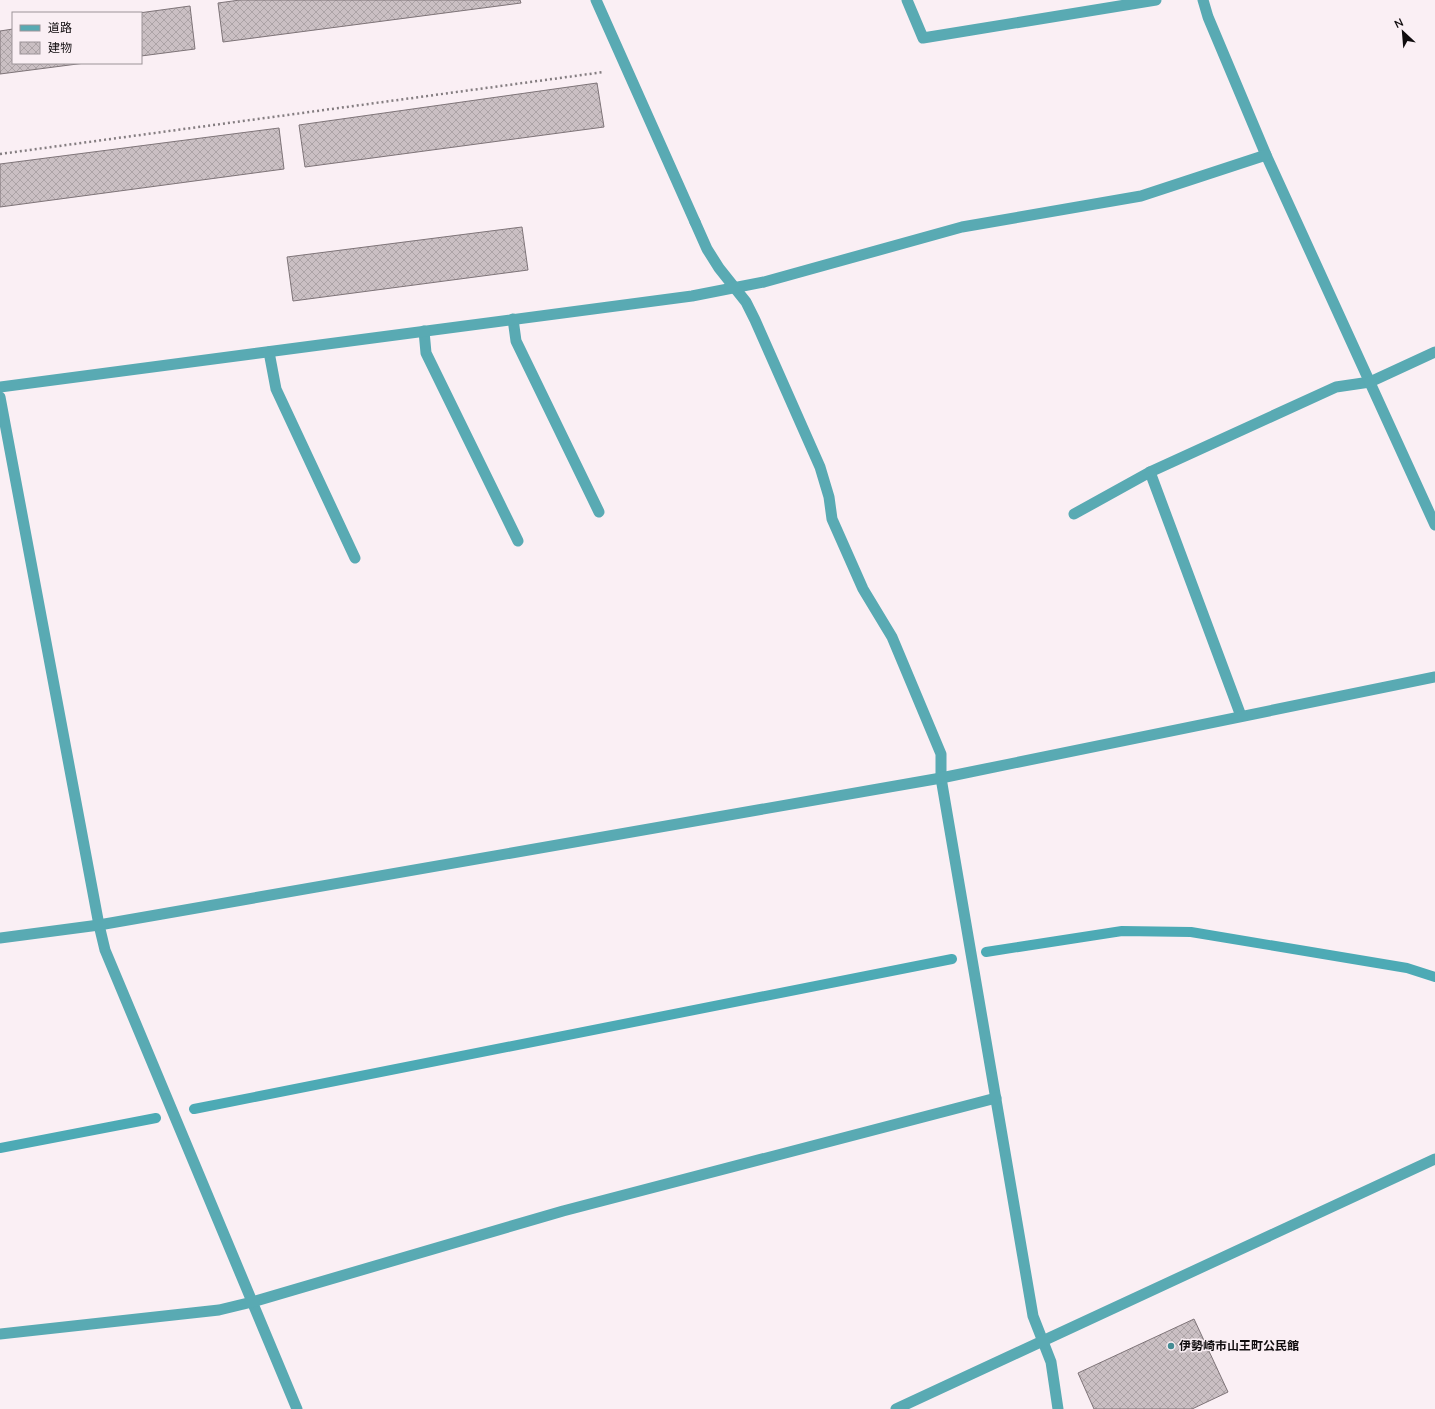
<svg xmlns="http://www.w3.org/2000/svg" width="1435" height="1409" viewBox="0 0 1435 1409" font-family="Mulish,'Noto Sans JP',sans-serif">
<defs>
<pattern id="building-cross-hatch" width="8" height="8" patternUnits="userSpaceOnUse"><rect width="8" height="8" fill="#cabfc3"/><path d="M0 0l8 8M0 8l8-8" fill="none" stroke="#aca3a6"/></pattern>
</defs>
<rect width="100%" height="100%" fill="#faeff4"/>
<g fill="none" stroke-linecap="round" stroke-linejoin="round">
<g stroke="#4daab5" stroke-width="10">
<polyline points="986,952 1122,931 1191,932 1407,968 1435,977"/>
<polyline points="194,1109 952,959"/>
<polyline points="0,1148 156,1118"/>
</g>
</g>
<g fill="url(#building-cross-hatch)" stroke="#7e7478">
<polygon points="240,0 520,0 521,3 223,42 218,3"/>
<polygon points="190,6 195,49 141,56 141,13 139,13"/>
<polygon points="13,29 13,63 85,63 0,74 0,31"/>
<polygon points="597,83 604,127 305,167 299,125"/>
<polygon points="279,128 284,169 0,207 0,164"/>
<polygon points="522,227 528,270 293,301 287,257"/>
<polygon points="1194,1319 1228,1392 1192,1409 1094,1409 1078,1373"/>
</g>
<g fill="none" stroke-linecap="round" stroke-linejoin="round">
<polyline stroke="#847d80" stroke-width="2.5" stroke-dasharray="2 3" stroke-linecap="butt" points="0,154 604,72"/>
<g stroke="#59aab3" stroke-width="11">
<polyline points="513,319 516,341 599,512"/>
<polyline points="424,331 426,353 518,541"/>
<polyline points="269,352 276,389 355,558"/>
<polyline points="0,397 99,925"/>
<polyline points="1150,472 1241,716"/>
<polyline points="1074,514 1150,472 1336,387 1370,382"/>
</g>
<g stroke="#59aab3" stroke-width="11">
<polyline points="907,0 923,38 1156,0"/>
<polyline points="1203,0 1208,17 1266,155 1435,525"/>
<polyline points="695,222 707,249 719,268 746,302 755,320 820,467 829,497 832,519 863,589 892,637 941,754 941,778 1033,1316 1051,1362 1058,1409"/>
<polyline points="1370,382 1435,352"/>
<polyline points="0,387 692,296 764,282 962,227 1141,196 1266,155"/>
<polyline points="99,925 105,950 297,1409"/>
<polyline points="0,938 99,925 941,778 1435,677"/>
<polyline points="0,1334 219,1310 252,1302 563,1211 996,1098"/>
<polyline points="896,1409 1435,1159"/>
</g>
<polyline stroke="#59aab3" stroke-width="11" points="596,0 695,222"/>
</g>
<circle fill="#458c94" stroke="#faeff4" stroke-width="1.5" cx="1171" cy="1346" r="4"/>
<g text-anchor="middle" stroke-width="3" stroke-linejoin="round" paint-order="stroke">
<g font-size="12" font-weight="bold" fill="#100c0e" stroke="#faeff4" text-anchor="start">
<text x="1179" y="1350">伊勢崎市山王町公民館</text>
</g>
</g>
<rect x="12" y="12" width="130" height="52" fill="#faeff4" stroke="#9c9498"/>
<rect x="20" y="25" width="20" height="6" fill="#59aab3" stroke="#9c9498"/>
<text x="48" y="32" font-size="12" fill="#100c0e">道路</text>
<rect x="20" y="42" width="20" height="12" fill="url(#building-cross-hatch)" stroke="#9c9498"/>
<text x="48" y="52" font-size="12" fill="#100c0e">建物</text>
<g transform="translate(1403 32) rotate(334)" stroke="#faeff4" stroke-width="3" paint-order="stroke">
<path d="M0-3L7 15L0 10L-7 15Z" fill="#100c0e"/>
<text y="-6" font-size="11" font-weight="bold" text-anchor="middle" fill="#100c0e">N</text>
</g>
</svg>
